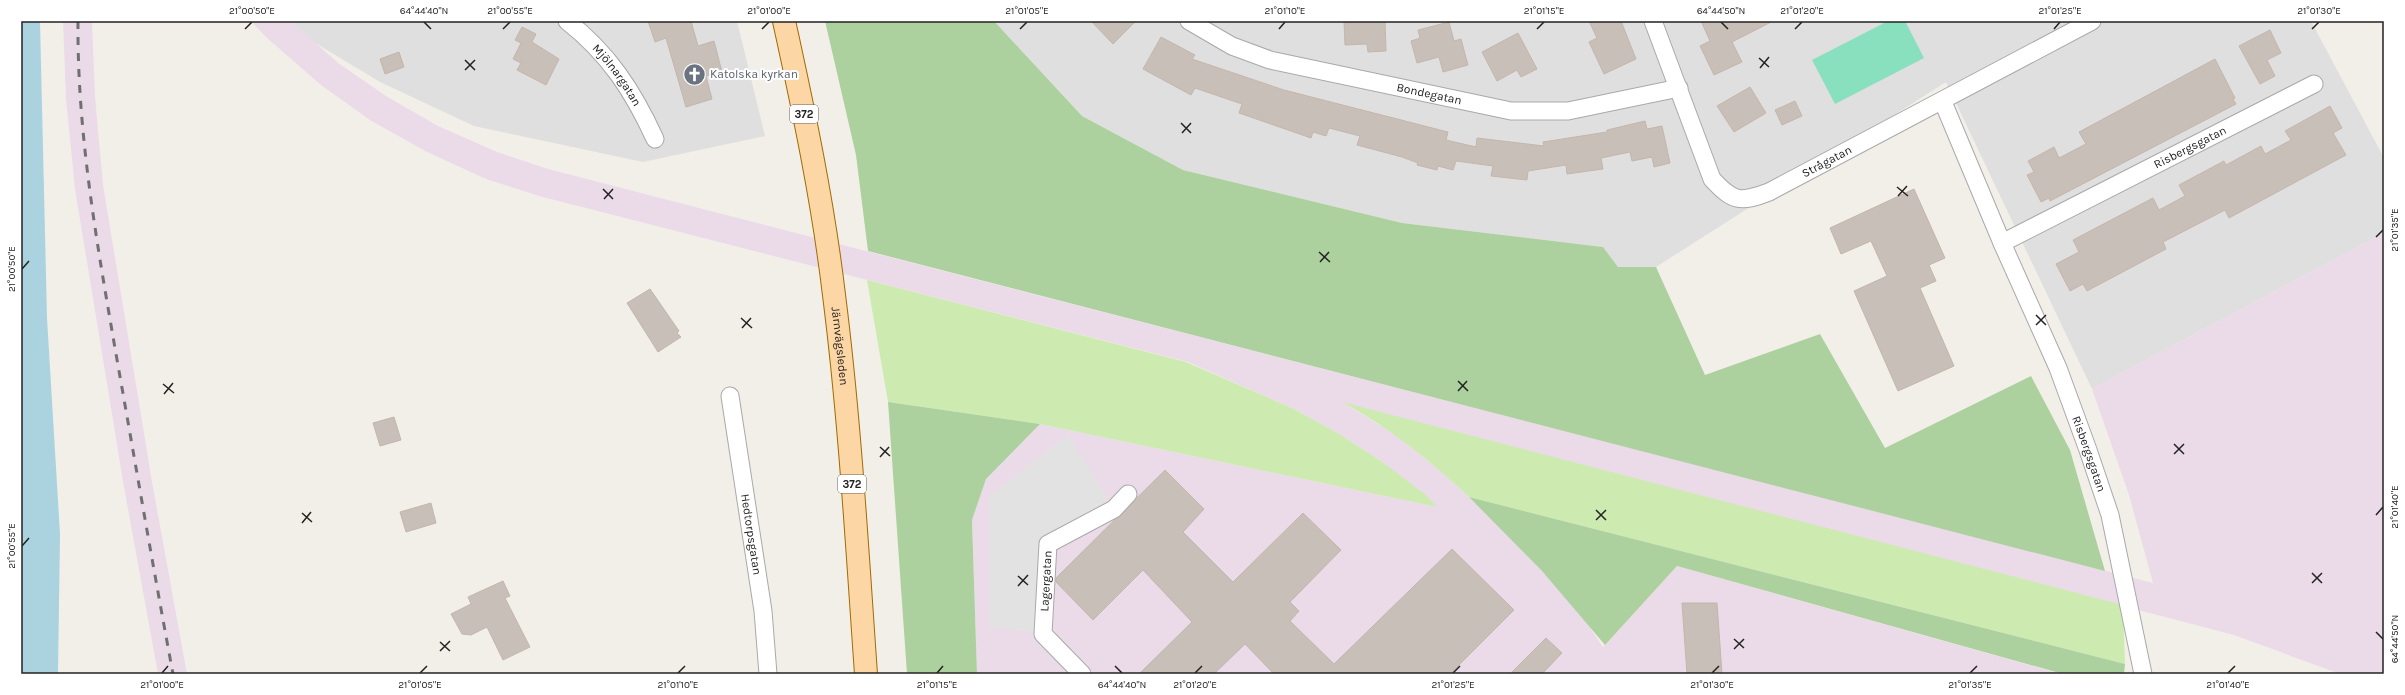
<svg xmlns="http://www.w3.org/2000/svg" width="2405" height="695" viewBox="0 0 2405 695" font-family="Karla,sans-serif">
<rect width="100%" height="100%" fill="#f2efe9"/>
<g fill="#e0dfdf">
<polygon points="292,21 737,21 765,136 643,162 474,126 380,82 307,38"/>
<polygon points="994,21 2311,21 2384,158 2384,233 2092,389 1946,82 1656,267 1617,267 1603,247 1402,223 1183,170 1082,116"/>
</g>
<g fill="#ebdbe8">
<polygon points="63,21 92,21 95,97 103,185 152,482 187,674 158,674 124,487 75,189 66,99"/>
<polygon points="251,21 291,21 338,63 386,96 438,126 497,152 548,169 2153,583 2129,495 2092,389 2384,233 2384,674 2340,674 2234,635 1344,403 1398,437 1444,474 1490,517 1542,571 1586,622 1603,647 1677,566 2061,674 977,674 972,520 986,479 1040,424 1437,507 1381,461 1336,432 1292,408 1188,362 539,196 486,179 425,151 370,120 321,85 267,38"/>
</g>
<g fill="#cdebb0">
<polygon points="867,280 1186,362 1292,408 1336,432 1381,461 1426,495 1437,507 1040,424 888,402"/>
<path d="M1342,402L2123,605L2125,664L1469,497C1431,461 1389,428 1342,402Z"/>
</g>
<g fill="#add19e">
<polygon points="825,21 994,21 1082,116 1183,170 1402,223 1603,247 1618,267 1656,267 1705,375 1820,334 1885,448 2031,376 2070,450 2105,571 868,251 856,155"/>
<polygon points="888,402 1040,424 986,479 972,520 977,674 907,674"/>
<polygon points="1469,497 2125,664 2124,674 2063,674 1677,566 1605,645 1542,571"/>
</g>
<polygon fill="#88e0be" points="1888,21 1905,21 1924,58 1835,104 1812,60"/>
<polygon fill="#e2e2e2" points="1068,435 1114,509 1048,544 1043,634 989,627 989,496"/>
<polygon fill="#aad3df" points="21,21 40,21 47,318 60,534 58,674 21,674"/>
<g fill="#c7bfb8" stroke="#c4b6ab">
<polygon points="648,21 691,21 698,46 714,41 722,72 706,76 712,99 686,107 666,38 655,42"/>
<polygon points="1091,21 1136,21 1113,44"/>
<polygon points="1385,21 1386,51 1368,52 1367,44 1345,45 1344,22"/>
<polygon points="1589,21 1621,21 1636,59 1604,74 1589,42 1597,38"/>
<polygon points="1701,21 1773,21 1732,42 1742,62 1714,75 1700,46 1710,41"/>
<polygon points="1449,22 1454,41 1461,39 1468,65 1443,72 1439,57 1417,63 1411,41 1420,38 1418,30"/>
<polygon points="522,27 536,34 532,42 559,59 546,85 517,70 521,63 513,59 521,43 515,40"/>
<polygon points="2270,30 2281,53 2267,60 2275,76 2260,84 2239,46"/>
<polygon points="1518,33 1537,69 1521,77 1517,70 1497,81 1482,52"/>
<polygon points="1161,37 1195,55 1192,59 1284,90 1448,132 1446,140 1476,147 1477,138 1544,146 1543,142 1607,132 1607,130 1645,121 1647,129 1662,126 1670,163 1654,167 1652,157 1632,161 1630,152 1601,158 1603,169 1567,174 1566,165 1528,171 1527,180 1491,176 1493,166 1456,161 1453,170 1438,166 1437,170 1417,165 1418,163 1402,157 1357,145 1360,136 1329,128 1326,136 1313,132 1311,138 1239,113 1242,104 1195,88 1191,95 1143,69"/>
<polygon points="399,52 404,67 385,74 380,59"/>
<polygon points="2215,59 2235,98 2233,99 2236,104 2050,201 2049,198 2041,202 2027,175 2034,172 2028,161 2054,147 2059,158 2086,144 2079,132"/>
<polygon points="1750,87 1766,113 1734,132 1717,106"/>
<polygon points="1795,101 1802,116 1782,125 1775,110"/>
<polygon points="2330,106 2342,128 2333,133 2346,155 2229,218 2225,210 2163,242 2166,249 2087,291 2083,284 2070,291 2056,264 2079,252 2073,240 2153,198 2159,210 2185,196 2179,185 2224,161 2226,165 2261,146 2265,154 2291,140 2285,131"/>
<polygon points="1914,189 1945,258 1929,265 1936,281 1920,288 1954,366 1898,391 1854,291 1887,276 1871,241 1841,254 1830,228"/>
<polygon points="650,289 679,331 677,333 681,337 658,352 627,303"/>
<polygon points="394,417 401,440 380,446 373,423"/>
<polygon points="1165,470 1204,509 1183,532 1233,582 1303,513 1341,550 1290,602 1299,611 1290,621 1334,664 1452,549 1514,610 1450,674 1274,674 1245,644 1214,674 1139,674 1192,622 1143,570 1093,620 1056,582 1056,578"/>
<polygon points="431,503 436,523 406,532 400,512"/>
<polygon points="503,581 510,596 505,598 530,647 503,660 487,627 471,635 462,634 451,614 471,604 468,597"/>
<polygon points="1682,603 1717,603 1722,674 1687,674"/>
<polygon points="1546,638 1562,653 1542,674 1510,674"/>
</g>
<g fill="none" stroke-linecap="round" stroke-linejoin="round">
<defs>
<g id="minor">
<path id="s1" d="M567,21C609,54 633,91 655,139"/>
<path id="s2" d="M1189,21L1232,46L1270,60L1511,111H1568L1679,88"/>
<path id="s3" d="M1653,21L1712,179C1733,202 1740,203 1769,192L2092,21"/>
<path id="s4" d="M1943,102L2002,243L2058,368L2088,450L2110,515L2143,674"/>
<path id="s5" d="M2002,243L2314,84"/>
<path id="s6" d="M730,396L763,611L768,674"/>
<path id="s7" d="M1082,674L1043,634L1048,544L1114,509L1128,494"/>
</g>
<g id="primary">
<path id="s8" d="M784,21C804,112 823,202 834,295C850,421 857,547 866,674"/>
</g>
</defs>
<use href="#minor" stroke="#a9a9a9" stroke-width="19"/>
<use href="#primary" stroke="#a06b00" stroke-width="24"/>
<use href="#minor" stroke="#fff" stroke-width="17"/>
<use href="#primary" stroke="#fcd6a4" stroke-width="22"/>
<path stroke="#707070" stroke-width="3" stroke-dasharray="8 8" stroke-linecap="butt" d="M78,21C77,133 97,244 116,354C135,461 153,567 173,674"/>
</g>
<path fill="none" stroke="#222" stroke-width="1.5" d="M424,22L431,29M1721,22L1728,29M245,29L252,22M503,29L510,22M762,29L769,22M1020,29L1027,22M1279,29L1285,22M1537,29L1544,22M1795,29L1802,22M2054,29L2060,22M2312,29L2319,22M1759,58L1769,67M465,60L475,70M1760,68L1769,57M465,70L475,60M1181,123L1191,133M1182,133L1191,123M1897,187L1908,196M603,189L613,199M1898,196L1907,186M604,199L613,189M2376,237L2383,230M1319,252L1330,262M1320,262L1329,252M22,269L29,261M2036,315L2046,325M741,318L752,328M2036,325L2046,315M742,328L751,318M1458,381L1468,391M163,384L174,393M1458,391L1467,381M164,394L173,383M2174,444L2184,454M880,447L890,456M2174,454L2184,444M880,457L889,447M1596,510L1606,520M302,513L312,522M2376,515L2383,507M1596,520L1606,510M302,523L311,512M22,546L29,538M2312,573L2322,583M1018,576L1028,585M2312,583L2322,573M1018,586L1028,575M2376,632L2383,639M1734,639L1744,648M440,642L450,651M1734,649L1744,639M440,651L450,641M1115,666L1122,673M162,673L168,666M420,673L427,666M678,673L685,666M937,673L943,666M1195,673L1202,666M1453,673L1460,666M1712,673L1719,666M1970,673L1977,666M2228,673L2235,666"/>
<defs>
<symbol id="church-disc" viewBox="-11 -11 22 22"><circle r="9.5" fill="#6b7280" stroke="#fff"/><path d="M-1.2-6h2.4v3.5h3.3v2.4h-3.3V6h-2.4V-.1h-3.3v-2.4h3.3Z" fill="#fff"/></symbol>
</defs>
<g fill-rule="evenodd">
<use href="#church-disc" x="682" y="62" width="25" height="25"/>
</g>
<g text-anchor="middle" stroke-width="4" stroke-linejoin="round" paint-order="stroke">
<g fill="#fff" stroke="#646464" stroke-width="1">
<rect x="790" y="105" width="28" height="18" rx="3"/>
<rect x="838" y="475" width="28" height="18" rx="3"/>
</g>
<g font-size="11" font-weight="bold" fill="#222">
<text x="804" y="118">372</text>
<text x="852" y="488">372</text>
</g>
<g font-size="12" fill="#5b616d" stroke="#fff" text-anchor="start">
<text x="710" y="78">Katolska kyrkan</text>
</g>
<g font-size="12" fill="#222" stroke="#fff">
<text dy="4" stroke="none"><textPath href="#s1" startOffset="74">Mjölnargatan</textPath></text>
<text dy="4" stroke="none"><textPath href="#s2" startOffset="253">Bondegatan</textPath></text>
<text dy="4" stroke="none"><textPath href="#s5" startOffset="211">Risbergsgatan</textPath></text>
<text dy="4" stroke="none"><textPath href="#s3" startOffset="299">Strågatan</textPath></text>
<text dy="4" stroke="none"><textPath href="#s8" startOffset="330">Järnvägsleden</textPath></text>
<text dy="4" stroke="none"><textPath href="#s4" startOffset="381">Risbergsgatan</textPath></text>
<text dy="4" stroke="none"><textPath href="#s6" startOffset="140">Hedtorpsgatan</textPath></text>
<text dy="4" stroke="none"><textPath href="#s7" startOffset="109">Lagergatan</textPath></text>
</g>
</g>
<rect width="2405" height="695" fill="none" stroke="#ffffff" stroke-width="44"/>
<rect x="22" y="22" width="2361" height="651" fill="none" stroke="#222" stroke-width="1.5"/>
<g font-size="10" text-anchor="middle" fill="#222">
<text x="252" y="14">21°00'50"E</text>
<text x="424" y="14">64°44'40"N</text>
<text x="510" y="14">21°00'55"E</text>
<text x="769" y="14">21°01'00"E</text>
<text x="1027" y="14">21°01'05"E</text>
<text x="1285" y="14">21°01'10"E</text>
<text x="1544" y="14">21°01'15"E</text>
<text x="1721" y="14">64°44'50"N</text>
<text x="1802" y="14">21°01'20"E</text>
<text x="2060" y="14">21°01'25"E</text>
<text x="2319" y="14">21°01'30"E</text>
<text transform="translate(2394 230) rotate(-90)" y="4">21°01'35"E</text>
<text transform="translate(11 269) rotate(-90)" y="4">21°00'50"E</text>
<text transform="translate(2394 507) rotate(-90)" y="4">21°01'40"E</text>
<text transform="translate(11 546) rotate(-90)" y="4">21°00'55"E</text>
<text transform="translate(2394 639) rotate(-90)" y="4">64°44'50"N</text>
<text x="162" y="688">21°01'00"E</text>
<text x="420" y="688">21°01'05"E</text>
<text x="678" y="688">21°01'10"E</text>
<text x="937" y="688">21°01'15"E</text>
<text x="1122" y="688">64°44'40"N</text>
<text x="1195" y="688">21°01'20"E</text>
<text x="1453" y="688">21°01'25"E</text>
<text x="1712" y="688">21°01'30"E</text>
<text x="1970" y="688">21°01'35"E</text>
<text x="2228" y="688">21°01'40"E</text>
</g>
</svg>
